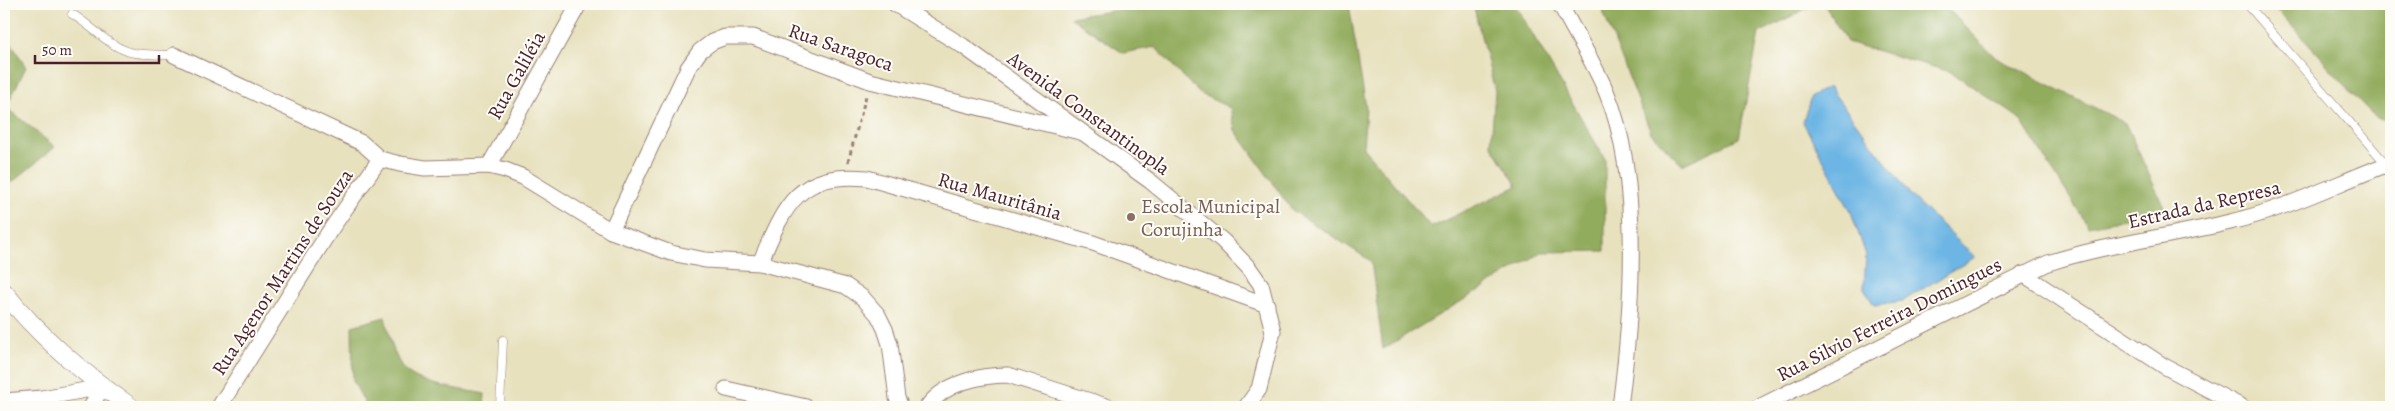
<svg xmlns="http://www.w3.org/2000/svg" width="2395" height="411" viewBox="0 0 2395 411" font-family="Alegreya,serif">
<rect width="100%" height="100%" fill="#fdfcf7"/>
<filter id="ink" filterUnits="userSpaceOnUse"><feTurbulence type="fractalNoise" baseFrequency=".02" numOctaves="2"/><feDisplacementMap in="SourceGraphic" scale="10" xChannelSelector="R" yChannelSelector="G"/><feConvolveMatrix kernelMatrix="1 2 1 2 8 2 1 2 1" color-interpolation-filters="sRGB"/></filter>
<filter id="wash" filterUnits="userSpaceOnUse"><feTurbulence type="fractalNoise" baseFrequency=".0096" numOctaves="4" result="noise"/><feDisplacementMap in="SourceGraphic" scale="20" xChannelSelector="R" yChannelSelector="G"/><feGaussianBlur stdDeviation="1.12" result="paint"/><feColorMatrix in="noise" values="0 0 0 0 0 0 0 0 0 0 0 0 0 0 0 0 0 1.4 0 .05"/><feComposite in="paint" operator="in"/></filter>
<g filter="url(#wash)">
<rect width="100%" height="100%" fill="#e7e1be"/>
<g fill="#92ac5d" stroke="#6e6644">
<polygon points="1160,4 1349,4 1366,108 1363,148 1431,227 1517,186 1491,144 1495,91 1473,4 1515,4 1605,159 1605,251 1542,252 1383,349 1371,261 1292,210 1235,130 1230,108 1199,93 1155,47 1123,53 1070,17"/>
<polygon points="1600,4 1815,4 1759,33 1739,138 1682,165 1651,133"/>
<polygon points="1824,4 1943,4 1996,58 2125,123 2166,211 2088,226 2019,118 1951,72 1847,42"/>
<polygon points="2272,4 2391,4 2391,123 2374,117"/>
<polygon points="4,32 26,67 6,107 55,147 4,189"/>
<path d="M385,317C389,334 392,351 401,365C414,386 463,389 485,394L484,407H367L353,381L352,326Z"/>
</g>
<polygon fill="#6cb5e4" stroke="#5b6a88" points="1829,87 1912,197 1975,257 1903,301 1874,305 1864,288 1866,255 1851,212 1803,122 1811,96"/>
</g>
<g filter="url(#ink)">
<g fill="none" stroke-linecap="round" stroke-linejoin="round">
<defs>
<g id="service">
<polyline points="2247,4 2387,165"/>
<path d="M72,14C91,25 106,44 127,51C140,56 160,54 174,55"/>
<polyline points="500,407 503,340"/>
</g>
<g id="minor">
<polyline points="895,4 963,46 1150,181 1223,241 1249,268 1261,285 1273,331 1259,389 1246,407"/>
<path d="M1560,4C1575,33 1593,61 1606,91C1643,178 1632,315 1620,407"/>
<polyline points="174,55 362,143 380,159 400,164 425,168 489,166 505,170 523,177 611,231 671,253 705,260 760,263 846,286 863,298 878,315 885,329 890,344 897,398 901,407"/>
<polyline points="489,166 579,4"/>
<polyline points="611,231 688,68 700,51 712,42 725,37 753,37 870,81 1080,132"/>
<path d="M760,263C784,207 797,171 867,178L1093,243L1267,305"/>
<polyline points="2023,274 2164,366 2242,407"/>
<polyline points="726,389 806,407"/>
<polyline points="4,401 42,398 102,387"/>
<polyline points="91,407 102,387"/>
<polyline points="219,407 329,232 380,159"/>
<path d="M927,407C944,383 980,375 1008,375L1109,407"/>
<path d="M1759,407L2048,263C2107,244 2169,237 2230,222C2287,209 2337,183 2391,163"/>
</g>
<path id="tertiary" d="M4,292C39,336 85,375 131,407"/>
</defs>
<use href="#service" stroke="#988074" stroke-width="9"/>
<use href="#minor" stroke="#988074" stroke-width="17"/>
<use href="#tertiary" stroke="#988074" stroke-width="19"/>
<polyline stroke="#988074" stroke-width="3" stroke-dasharray="4 4" stroke-linecap="butt" points="848,162 866,96"/>
<use href="#service" stroke="#fff" stroke-width="8"/>
<use href="#minor" stroke="#fff" stroke-width="15"/>
<use href="#tertiary" stroke="#fff" stroke-width="18"/>
</g>
</g>
<circle fill="#8d6e63" stroke="#fdfcf7" stroke-width="2" cx="1131" cy="217" r="5"/>
<g text-anchor="middle" stroke-width="4" stroke-linejoin="round" paint-order="stroke">
<g font-size="20" fill="#4a1f2b" stroke="#fdfcf7">
<text transform="translate(841 47) rotate(19)" y="7">Rua Saragoca</text>
<text transform="translate(516 75) rotate(-61)" y="7">Rua Galiléia</text>
<text transform="translate(1089 113) rotate(36)" y="7">Avenida Constantinopla</text>
<text transform="translate(1000 196) rotate(16)" y="7">Rua Mauritânia</text>
<text transform="translate(2204 204) rotate(-13)" y="7">Estrada da Represa</text>
<text transform="translate(282 272) rotate(-57)" y="7">Rua Agenor Martins de Souza</text>
<text transform="translate(1889 319) rotate(-27)" y="7">Rua Silvio Ferreira Domingues</text>
</g>
<g font-size="20" fill="#785e54" stroke="#fdfcf7" text-anchor="start">
<text x="1141" y="213">Escola Municipal<tspan x="1141" dy="23">Corujinha</tspan></text>
</g>
</g>
<rect width="2395" height="411" fill="none" stroke="#fdfcf7" stroke-width="20"/>
<path d="M35 55v8h124v-8" fill="none" stroke="#4a1f2b" stroke-width="2.5"/>
<text x="42" y="55" font-size="15" fill="#4a1f2b" stroke="#fdfcf7" stroke-width="4" paint-order="stroke">50 m</text>
</svg>
